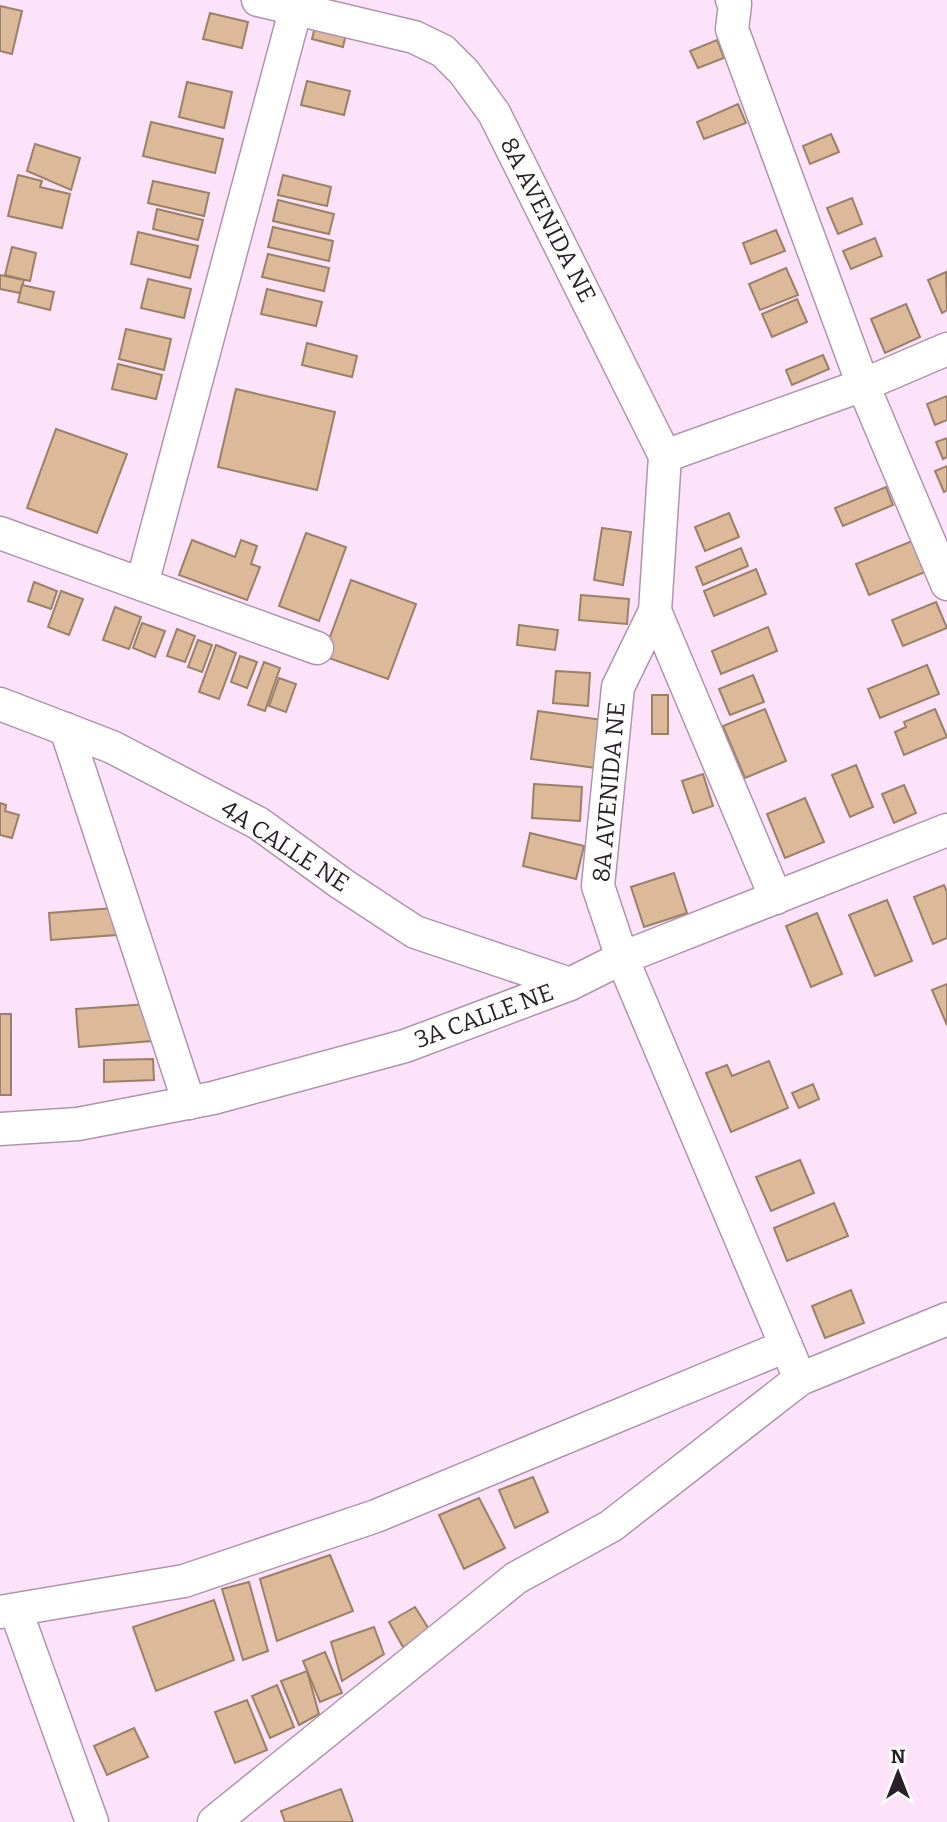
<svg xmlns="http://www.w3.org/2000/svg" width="947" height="1822" viewBox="0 0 947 1822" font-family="Bitter,serif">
<rect width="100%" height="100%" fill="#fce3f9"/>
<g fill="#dcb998" stroke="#9b8067" stroke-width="2">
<polygon points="0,6 22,11 12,54 0,51"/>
<polygon points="210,13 248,22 242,48 203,39"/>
<polygon points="316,22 347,29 343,47 312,39"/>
<polygon points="717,40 724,58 698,68 690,51"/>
<polygon points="307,81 350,91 344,115 301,105"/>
<polygon points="187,82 232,92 224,128 179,117"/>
<polygon points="738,104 746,123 704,139 697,122"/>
<polygon points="151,122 223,139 215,173 143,156"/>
<polygon points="831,134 839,152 810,164 803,146"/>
<polygon points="35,144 80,158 71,190 27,171"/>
<polygon points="18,175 42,181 40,187 70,194 62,228 8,216"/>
<polygon points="283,175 331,187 327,206 278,195"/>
<polygon points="153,181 209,193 204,216 148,203"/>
<polygon points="852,198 862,224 838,234 827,208"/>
<polygon points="278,200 334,214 329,234 273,221"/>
<polygon points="157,209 203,220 198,240 153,229"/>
<polygon points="273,227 333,241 329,261 268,247"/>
<polygon points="776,230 785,251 751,264 743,243"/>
<polygon points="138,232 198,246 190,278 131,264"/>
<polygon points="875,238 882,256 851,269 843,251"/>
<polygon points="12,247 36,253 30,281 5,275"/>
<polygon points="268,254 329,268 324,291 262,277"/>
<polygon points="786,268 798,295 760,310 749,284"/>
<polygon points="946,272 947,310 942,313 928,280"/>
<polygon points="0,275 24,280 20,293 0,289"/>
<polygon points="148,279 191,289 184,318 141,308"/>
<polygon points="22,285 54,292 50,310 18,302"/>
<polygon points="267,289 322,302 316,326 261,314"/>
<polygon points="797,299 807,322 772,337 762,314"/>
<polygon points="906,304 920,337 885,353 871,319"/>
<polygon points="126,329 171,339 164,370 119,359"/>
<polygon points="307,343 357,356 352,377 302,365"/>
<polygon points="823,355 829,369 792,385 786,370"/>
<polygon points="118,364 162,375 156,399 112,389"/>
<polygon points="236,389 335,412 317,490 218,467"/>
<polygon points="947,396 947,420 935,425 927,404"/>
<polygon points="56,429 127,454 97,533 27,508"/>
<polygon points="947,438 947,457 943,459 936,442"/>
<polygon points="947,466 947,490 944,492 935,471"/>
<polygon points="886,487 893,505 843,526 835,508"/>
<polygon points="729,513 739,537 705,551 695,527"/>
<polygon points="602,528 631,532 623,585 594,580"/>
<polygon points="306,533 346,547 319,621 279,606"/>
<polygon points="192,540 235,557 241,540 257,546 251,564 260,567 247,600 179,575"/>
<polygon points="912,541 925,572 869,595 856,564"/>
<polygon points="741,548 748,566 703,585 696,567"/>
<polygon points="756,569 766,594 714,616 704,591"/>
<polygon points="351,580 416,604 388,679 323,656"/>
<polygon points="34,582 57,591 51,609 28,601"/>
<polygon points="61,591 83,599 69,635 48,627"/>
<polygon points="581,595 629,599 627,624 579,620"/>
<polygon points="936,602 947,628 903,646 892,620"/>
<polygon points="115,607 141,617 129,649 103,640"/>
<polygon points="142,623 165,631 155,657 133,648"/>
<polygon points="519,625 558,630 555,650 517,645"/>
<polygon points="768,627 777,651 721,674 712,651"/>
<polygon points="177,629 195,636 185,662 167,656"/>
<polygon points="198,640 212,645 202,672 188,667"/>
<polygon points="216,645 236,653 219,699 199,692"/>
<polygon points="240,656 257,662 247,688 231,682"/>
<polygon points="264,662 280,668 265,711 248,705"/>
<polygon points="927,665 939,694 880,718 868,689"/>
<polygon points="556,671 590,673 588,706 553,703"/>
<polygon points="753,675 764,702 730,715 719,689"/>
<polygon points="279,678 296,684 286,712 269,706"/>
<rect x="652" y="695" width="16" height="39"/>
<polygon points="765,709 786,761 745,778 723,726"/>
<polygon points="935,709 947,737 904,755 895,732 906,727 904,722"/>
<polygon points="538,711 603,720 596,768 531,759"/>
<polygon points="856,765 873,807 850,817 832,775"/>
<polygon points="703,774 713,806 693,813 682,781"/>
<polygon points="534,784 582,787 580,821 532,818"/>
<polygon points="904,785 916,813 894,823 882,794"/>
<polygon points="805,798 824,842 785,858 767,814"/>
<polygon points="0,803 6,805 5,811 19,815 12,838 0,835"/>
<polygon points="530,833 584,846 576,879 523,866"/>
<polygon points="674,873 687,913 644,927 631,887"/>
<polygon points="944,885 947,892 947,938 933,944 914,897"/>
<polygon points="887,900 912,961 875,976 849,915"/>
<polygon points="113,908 116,935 51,940 49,913"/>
<polygon points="817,913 842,974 811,987 786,926"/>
<polygon points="947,984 947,1025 932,990"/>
<polygon points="149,1004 152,1041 79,1047 76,1009"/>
<rect x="0" y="1014" width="11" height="81"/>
<polygon points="153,1059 154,1080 104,1082 104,1060"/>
<polygon points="769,1061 788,1108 731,1132 706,1073 727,1065 732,1076"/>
<polygon points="813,1084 819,1099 799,1108 792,1093"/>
<polygon points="800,1160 814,1193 771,1211 756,1177"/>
<polygon points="834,1203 848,1236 787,1261 774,1228"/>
<polygon points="851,1290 864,1323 825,1338 812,1306"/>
<polygon points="533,1477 548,1512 515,1528 499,1490"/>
<polygon points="479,1498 505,1548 464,1569 439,1515"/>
<polygon points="330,1555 353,1611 277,1641 260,1579"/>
<polygon points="249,1582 268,1651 243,1660 222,1589"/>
<polygon points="214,1600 234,1660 156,1691 133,1627"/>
<polygon points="415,1607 430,1631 403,1647 389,1622"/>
<polygon points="374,1627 384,1654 342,1681 331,1642"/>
<polygon points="325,1652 342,1693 320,1702 303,1661"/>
<polygon points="307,1671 319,1714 299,1725 281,1681"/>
<polygon points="277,1685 294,1727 270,1738 252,1696"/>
<polygon points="247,1700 267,1750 235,1763 215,1712"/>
<polygon points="134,1728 148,1757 107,1775 94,1746"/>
<polygon points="341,1789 353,1822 285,1822 281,1811"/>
</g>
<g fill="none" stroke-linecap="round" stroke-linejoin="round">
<defs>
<g id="street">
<polyline points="258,0 414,37 443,51 464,72 494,113 665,456 655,611 618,687 598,886 622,958 800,1379"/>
<polyline points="732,0 735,4 732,29 863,385 947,584"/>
<polyline points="665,456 863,385 947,349"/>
<polyline points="0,533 317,648"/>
<polyline points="142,584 298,0"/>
<polyline points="655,611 776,898"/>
<polyline points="0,704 112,747 258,823 342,884 415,932 570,984"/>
<polyline points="66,729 189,1103"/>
<polyline points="0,1129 78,1124 213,1098 405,1046 570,984 622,958 947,830"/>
<polyline points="16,1611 92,1822"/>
<polyline points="0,1612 184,1581 376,1516 786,1346"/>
<polyline points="214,1822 516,1578 611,1526 800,1379 947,1319"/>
</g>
</defs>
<use href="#street" stroke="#b094ad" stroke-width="35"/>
<use href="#street" stroke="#fff" stroke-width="32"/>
</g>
<g text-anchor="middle" stroke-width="5" stroke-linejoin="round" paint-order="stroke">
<g font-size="24" fill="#2a1f29" stroke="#fff">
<text transform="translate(548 220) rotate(63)" y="8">8A AVENIDA NE</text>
<text transform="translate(609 792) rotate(-85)" y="8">8A AVENIDA NE</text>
<text transform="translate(285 846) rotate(33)" y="8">4A CALLE NE</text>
<text transform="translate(484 1016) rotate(-20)" y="8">3A CALLE NE</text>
</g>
</g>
<g transform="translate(898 1773)" stroke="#ffffff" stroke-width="5" paint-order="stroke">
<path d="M0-5L12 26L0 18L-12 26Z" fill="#2a1f29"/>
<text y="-10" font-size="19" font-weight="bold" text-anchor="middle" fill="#2a1f29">N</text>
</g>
</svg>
